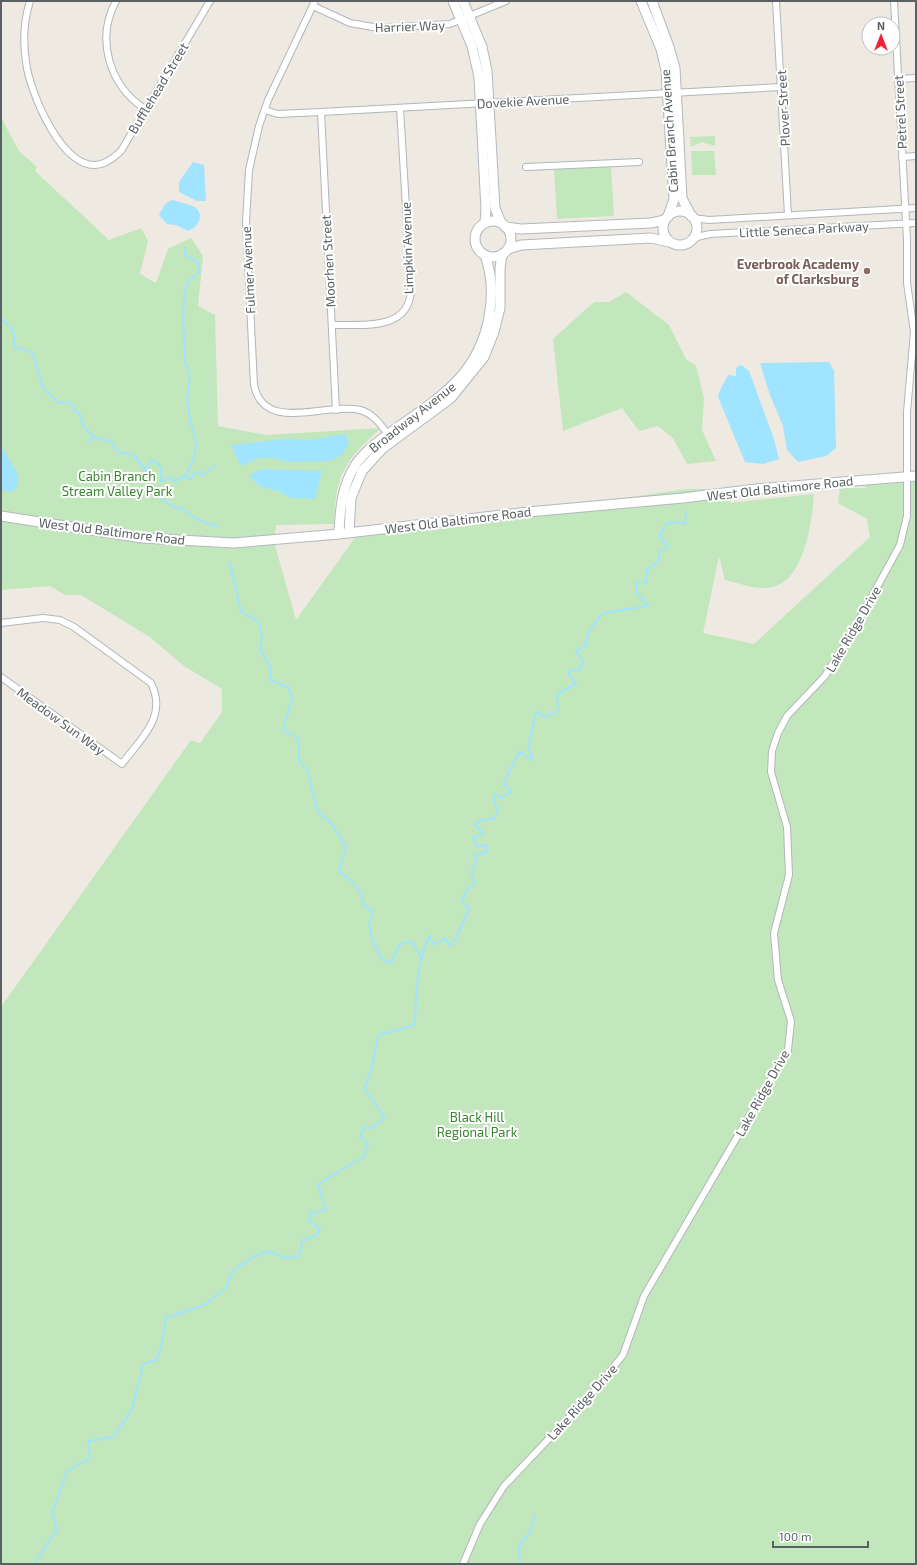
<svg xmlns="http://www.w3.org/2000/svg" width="917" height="1565" viewBox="0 0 917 1565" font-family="'Exo 2',sans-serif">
<rect width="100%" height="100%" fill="#eee9e1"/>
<g fill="#c3e7bc">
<path d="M1,117L19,151L37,167L35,171L109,240L141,228L148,241L140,274L156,283L168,249L191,238L203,256L198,306L215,315L218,426L266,435L381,428C345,460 335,475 334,524L276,525L274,542L296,620L357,535L386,533L495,516L687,489H732L730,503L814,494C812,521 805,579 773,587C758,591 739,583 725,580L719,556L703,633L754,644L870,537L867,519L838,503L840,488H867L858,482L916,479V1564H1V1007L191,740L200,743L222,712V689L184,666L150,637L81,595H65L50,586L1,590Z"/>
<polygon points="715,136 715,146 702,142 691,147 690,137"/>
<polygon points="691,151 714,151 716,175 692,175"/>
<polygon points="611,166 614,216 557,219 554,169"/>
<polygon points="626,292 669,325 686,359 696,366 704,398 702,430 716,461 687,464 673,438 658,426 639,431 622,408 563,431 553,339 594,302 609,302"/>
</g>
<g fill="#a0e4ff">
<polygon points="193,162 204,165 206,201 197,201 179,192 179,182"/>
<path d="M172,200C177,201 193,205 196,208C205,217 197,228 188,231L176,225L167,224L159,215L165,204Z"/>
<polygon points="829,362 834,371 836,448 826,456 798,462 787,450 783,426 770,395 760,363"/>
<path d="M741,365L749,371L773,436L779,459L763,464L745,462L718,397C719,388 725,383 728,375L736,376V368Z"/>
<polygon points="345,434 349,443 343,454 330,461 288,462 272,458 259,458 241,466 231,445 285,439 309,440"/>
<polygon points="1,446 17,473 18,486 12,492 1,490"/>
<polygon points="262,469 322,471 315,499 291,498 278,491 260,487 249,475"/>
</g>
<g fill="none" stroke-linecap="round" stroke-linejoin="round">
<g stroke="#a0e4ff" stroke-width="2">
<polyline points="185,247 185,255 198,262 199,273 190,279 185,291 183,310 185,362 190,375 187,400 190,420 196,442 195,456 185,477"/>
<polyline points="1,318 14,332 14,347 33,353 43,388 59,403 69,402 80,415 84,427 94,437 112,442 117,451 134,456 146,470 152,488 159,497 175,508 182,508 196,519 218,527"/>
<polyline points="88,442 94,437"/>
<path d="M146,469L152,460C162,465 162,471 161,481L171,478L176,482L180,476L191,479L195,472L203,475L214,466"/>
<path d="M229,563C235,577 237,597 241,612L259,622L262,636L260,650L271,667L270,680L288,687L292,698L283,730L299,739V760L307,770L318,812L331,823L346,847L339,871C350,879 363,892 364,906L373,910L369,924L372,939L382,959L391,963L400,944L412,942L421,957"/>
<path d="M34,1564L57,1530L52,1512L67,1471L90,1458L88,1441L113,1437L132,1410L143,1364L156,1360L161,1348L166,1318L204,1305L225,1289L233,1271L248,1260L267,1251L287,1258L299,1256L302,1241L317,1235L320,1228L309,1221L311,1213L326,1210C324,1197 319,1198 319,1184L364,1156L368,1144L360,1138L363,1129L373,1127L385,1117L364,1088L371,1072L378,1035L415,1025C416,991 416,967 429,936L434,945L445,938L450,946L457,936L469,909L462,901L466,891L475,883L471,873L476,862L475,855L487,852V845L477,846L473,838L483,833L475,825L480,820L494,819L498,812L494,799L495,794L502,798L511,791L503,784L519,752L533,760L528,747L536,712L546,717L558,710L557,694L576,684L568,672L580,669L583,662L576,651L587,645C585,632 595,623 603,613L648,606L637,593L636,582L646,583L647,570L658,561L660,551L668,546L659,536L667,523L677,522L685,524L686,512"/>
<polyline points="520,1564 519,1545 529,1534 535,1516"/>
</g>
<defs>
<g id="street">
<path d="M30,1C24,20 23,42 26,62C29,90 63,175 101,164C110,162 115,156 121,151L210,1"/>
<path d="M116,1C95,40 110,86 145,109"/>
<path d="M315,1L268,100L259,126L249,170L246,222L254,385C264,434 326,402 360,410C373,413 382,426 389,436"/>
<polyline points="776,1 788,215"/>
<polyline points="313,6 350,23 379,28 450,24 506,1"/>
<polyline points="898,79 916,78"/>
<polyline points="265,110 278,114 321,112 781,87"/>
<polyline points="321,112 336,410"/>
<polyline points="902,157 916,156"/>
<polyline points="526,167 639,162"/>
<polyline points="693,218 709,220 916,208"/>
<polyline points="693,238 710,234 916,223"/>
<path d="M332,325C361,324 408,332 411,291L400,108"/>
<path d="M1,623L43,618L60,620L74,627L151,683C168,717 141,738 122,764L1,677"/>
<polyline points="463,1564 480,1524 504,1486 595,1390 623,1355 644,1296 788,1050 791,1021 778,980 774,933 789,875 787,827 771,772 772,751 778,733 787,716 825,676 847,642 900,545 907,516 907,412 914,332 907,283 907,240 894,1"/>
</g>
<g id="secondary">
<polyline points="453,1 472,46 479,77 486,209 485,223"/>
<polyline points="463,1 482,47 487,71 495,208 501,223"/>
<polyline points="641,1 661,49 666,70 674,199 668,217"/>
<polyline points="652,1 669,47 675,68 682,198 691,216"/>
<circle cx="680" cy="228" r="17"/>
<circle cx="493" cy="239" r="18"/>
<polyline points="505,227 521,229 651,223 665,220"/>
<polyline points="508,249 521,245 651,238 669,242"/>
<polyline points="1,516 142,538 234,543 339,534 528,512 683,498 756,489 916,476"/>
<polyline points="349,533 351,498 362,471 383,448 451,398 484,357 494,332 500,308 500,269 502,254"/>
<path d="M339,534C340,509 342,485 356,464C366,450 380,440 394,430C439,398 478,376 489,317C493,296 492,275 485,255"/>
</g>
</defs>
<use href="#street" stroke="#b2b6ba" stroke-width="8"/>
<use href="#secondary" stroke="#b3b8bd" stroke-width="11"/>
<use href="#street" stroke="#fff" stroke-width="6"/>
<use href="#secondary" stroke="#fff" stroke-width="9"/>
</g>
<circle fill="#8d6e63" stroke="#fff" stroke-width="1.5" cx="867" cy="271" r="4"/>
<g text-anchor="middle" stroke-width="4" stroke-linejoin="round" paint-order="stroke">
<g font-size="13" fill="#5a6063" stroke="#fff">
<text transform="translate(410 26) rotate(-2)" y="5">Harrier Way</text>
<text transform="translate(158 88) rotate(-59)" y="5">Bufflehead Street</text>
<text transform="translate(523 101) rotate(-3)" y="5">Dovekie Avenue</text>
<text transform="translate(783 108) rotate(-93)" y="5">Plover Street</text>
<text transform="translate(900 112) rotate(-93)" y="5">Petrel Street</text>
<text transform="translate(669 131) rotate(-94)" y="5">Cabin Branch Avenue</text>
<text transform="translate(804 229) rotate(-3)" y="5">Little Seneca Parkway</text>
<text transform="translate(407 248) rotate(-92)" y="5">Limpkin Avenue</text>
<text transform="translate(328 261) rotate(-93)" y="5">Moorhen Street</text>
<text transform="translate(248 270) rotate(-93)" y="5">Fulmer Avenue</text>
<text transform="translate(412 417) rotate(-38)" y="5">Broadway Avenue</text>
<text transform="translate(780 488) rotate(-6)" y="5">West Old Baltimore Road</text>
<text transform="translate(458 520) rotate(-7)" y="5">West Old Baltimore Road</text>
<text transform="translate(112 531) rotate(7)" y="5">West Old Baltimore Road</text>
<text transform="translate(853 629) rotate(-60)" y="5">Lake Ridge Drive</text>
<text transform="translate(61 721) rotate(36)" y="5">Meadow Sun Way</text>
<text transform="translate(762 1093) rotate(-61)" y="5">Lake Ridge Drive</text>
<text transform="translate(582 1402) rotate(-48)" y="5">Lake Ridge Drive</text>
</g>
<g font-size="13" font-weight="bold" fill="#785e54" stroke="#fff" text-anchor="end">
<text x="859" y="269">Everbrook Academy<tspan x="859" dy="15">of Clarksburg</tspan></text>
</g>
<g font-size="13" fill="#39852f" stroke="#fff">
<text x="117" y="481">Cabin Branch<tspan x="117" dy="15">Stream Valley Park</tspan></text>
<text x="477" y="1122">Black Hill<tspan x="477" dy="15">Regional Park</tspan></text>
</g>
</g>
<rect width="917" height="1565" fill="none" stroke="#5a6063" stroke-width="4"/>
<g transform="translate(881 36)"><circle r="19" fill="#ffffff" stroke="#bdbfc1"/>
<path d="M0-3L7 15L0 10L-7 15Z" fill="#f22333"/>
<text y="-6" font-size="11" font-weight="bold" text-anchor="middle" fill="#5a6063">N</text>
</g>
<path d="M773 1541v6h95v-6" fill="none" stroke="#5a6063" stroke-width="2"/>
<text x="779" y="1541" font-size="12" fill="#5a6063" stroke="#ffffff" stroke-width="3" paint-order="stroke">100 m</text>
</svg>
